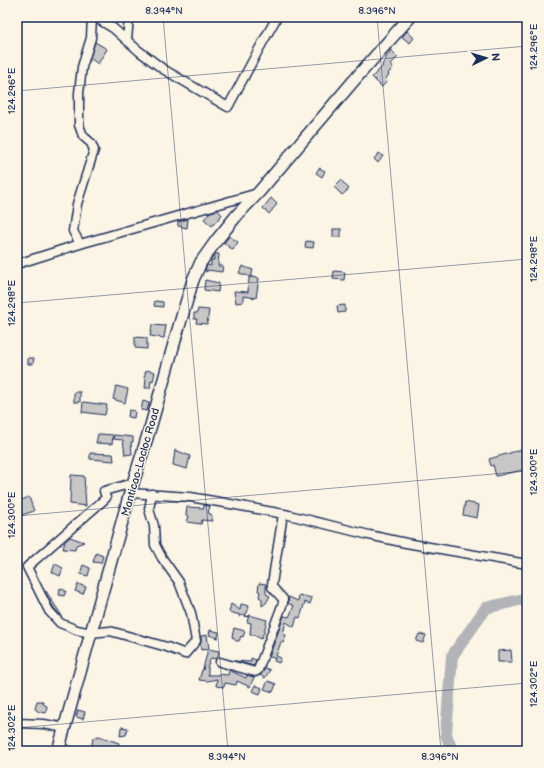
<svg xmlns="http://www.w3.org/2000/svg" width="544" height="768" viewBox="0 0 544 768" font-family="'Balsamiq Sans',sans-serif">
<rect width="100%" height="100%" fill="#fcf5e5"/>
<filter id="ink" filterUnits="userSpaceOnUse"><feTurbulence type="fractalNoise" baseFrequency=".025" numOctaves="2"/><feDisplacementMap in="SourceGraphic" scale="8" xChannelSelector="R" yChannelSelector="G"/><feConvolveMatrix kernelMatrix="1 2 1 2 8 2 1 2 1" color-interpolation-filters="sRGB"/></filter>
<g filter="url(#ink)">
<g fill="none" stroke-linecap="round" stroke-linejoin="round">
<polyline stroke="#b2b4b8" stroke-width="12" points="452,751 446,734 452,656 486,608 519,600 527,600"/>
</g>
<g fill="#c8c7c6" stroke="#1b2f5e">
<polygon points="407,31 414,38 410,43 402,37"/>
<polygon points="95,42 107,49 98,64 90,58"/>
<polygon points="391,50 398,57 390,65 393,67 388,74 389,75 385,79 387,81 382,87 372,77 383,66 382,65 386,58 386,57"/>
<polygon points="379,153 383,156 378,163 374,159"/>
<polygon points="319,168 325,171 322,177 316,173"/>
<polygon points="341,180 349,189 342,195 334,187"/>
<polygon points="271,198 277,204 269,214 263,208"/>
<polygon points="218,210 222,215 212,226 204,219 210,212"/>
<polygon points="188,219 187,228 178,226 178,222"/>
<rect x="333" y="229" width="8" height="8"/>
<polygon points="229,236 238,242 233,250 224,243"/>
<polygon points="306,241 314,242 313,248 305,247"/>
<polygon points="215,254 219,254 218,266 223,266 222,272 207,270 207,272 205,271 207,265 211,266 211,260 214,260 214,256"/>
<polygon points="242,266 253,270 251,277 239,273"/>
<polygon points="334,271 345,272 344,280 333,279"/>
<polygon points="249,277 259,278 256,298 243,296 243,302 236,303 234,291 248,292"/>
<polygon points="205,280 219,283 218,292 204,290"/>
<polygon points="155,301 163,302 163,307 154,306"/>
<polygon points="345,305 345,312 338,313 337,306"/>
<polygon points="198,309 209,310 207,324 196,323 197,319 194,319 194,313 197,313"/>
<polygon points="152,325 166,326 164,338 150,336"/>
<polygon points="135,337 147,338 147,349 135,348"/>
<polygon points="28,358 34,358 33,364 28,364"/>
<polygon points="146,370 155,372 153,381 151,380 150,388 145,388 146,379 144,378"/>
<polygon points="116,386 128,389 125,403 113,399"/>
<rect x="74" y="392" width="6" height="10"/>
<polygon points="143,401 149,403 147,411 141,410"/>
<polygon points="83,402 107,405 105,415 82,412"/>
<polygon points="129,410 135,411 134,418 128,417"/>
<polygon points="98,434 113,435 112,444 96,443"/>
<polygon points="114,435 133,437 133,442 131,442 132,454 125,455 123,440 113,439"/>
<polygon points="527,448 527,469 496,476 493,465 491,466 489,459"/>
<polygon points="175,450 190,456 187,469 173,465"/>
<polygon points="90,453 113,454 114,461 90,459"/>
<polygon points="71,475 84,476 86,506 70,504"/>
<polygon points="29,497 34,511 22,515 17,502"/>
<polygon points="465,502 479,505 477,518 463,515"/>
<polygon points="204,505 210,506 208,513 211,514 212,521 202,520 201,524 187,522 189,516 186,515 187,507 204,508"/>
<polygon points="70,537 84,542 76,545 75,550 63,549 65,541"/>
<polygon points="96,553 103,556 101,563 93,562"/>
<polygon points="55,564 63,568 60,576 52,572"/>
<polygon points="83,565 90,568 88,576 80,574"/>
<polygon points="259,583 266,584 266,594 270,596 266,603 262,606 262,599 259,597 260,592 258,591"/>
<polygon points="78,584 86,587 83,594 75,591"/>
<polygon points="60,588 66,591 64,596 59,595"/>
<polygon points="46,591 62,616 61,616 54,608 45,592"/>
<polygon points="299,595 312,598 310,604 305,602 300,618 297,617 294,627 286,622 283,634 286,635 283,643 281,642 276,656 281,658 279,663 274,661 275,658 269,657 284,616 289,617 294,606 288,603 289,597 298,601"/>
<polygon points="231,604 240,610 241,604 249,606 247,613 245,614 248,617 242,615 239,617 240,615 229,612"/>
<polygon points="249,615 267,620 264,632 261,639 254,635 250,635 251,623 247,622"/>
<polygon points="234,628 245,631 243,637 241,636 239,641 236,641 232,637"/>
<polygon points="210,630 219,632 218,638 209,635"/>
<polygon points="419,634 426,635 423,643 416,641"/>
<polygon points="207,635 209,648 208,649 219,651 218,657 216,659 211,658 207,667 208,667 208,675 218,675 218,674 228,675 229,670 246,678 247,675 254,677 250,687 237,681 236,685 225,683 224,687 216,686 217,679 207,681 199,680 202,670 204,669 203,669 208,649 201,650 200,645 201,642 201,636"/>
<polygon points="511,650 512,662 498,662 498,651"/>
<polygon points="251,658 256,660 254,666 235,661 251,662"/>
<polygon points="265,668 270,670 265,678 260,675 263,672"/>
<polygon points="268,681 276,684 273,692 264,689"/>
<polygon points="255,685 262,688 260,694 252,691"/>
<polygon points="37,701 43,701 43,704 47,706 46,713 39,712 35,709"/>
<polygon points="78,710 85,712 83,719 76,717"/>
<polygon points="121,727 128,728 126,735 120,736"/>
<polygon points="99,736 119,743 118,751 91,751 93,738"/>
</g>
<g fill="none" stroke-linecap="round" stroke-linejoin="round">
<defs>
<g id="street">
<polyline points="95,17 113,28 139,51 163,69 228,107 259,49 277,17"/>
<polyline points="127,40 129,17"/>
<polyline points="80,244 73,231 77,204 94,150 91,143 83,136 79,125 79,93 82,67 91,38 92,17"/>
<polyline points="17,264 80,244 258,193"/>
<polyline points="133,483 104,491 106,498 27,567 49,611 60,623 77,630 91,633 110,631 167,647 185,654 196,641 191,613 179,582 162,558 155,545 154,526 149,509 152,494"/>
<polyline points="130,493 190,497 225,503 289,515 369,535 406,543 527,564"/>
<polyline points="220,662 255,672 257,671 258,670 283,603 283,599 272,587 272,584 283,514"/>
<polyline points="17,723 44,724 65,728"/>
<polyline points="59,747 69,751"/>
</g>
<polyline id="secondary" points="58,751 130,493 151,425 177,333 193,280 201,262 216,241 237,215 259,192 356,78 410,17"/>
</defs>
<use href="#street" stroke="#1b2f5e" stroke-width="11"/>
<use href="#secondary" stroke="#1b2f5e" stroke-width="14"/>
<use href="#street" stroke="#fcf5e5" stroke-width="8"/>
<use href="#secondary" stroke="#fcf5e5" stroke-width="11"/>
</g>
</g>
<path fill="none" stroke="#1b2f5e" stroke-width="1" stroke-opacity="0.45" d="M163,17L228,751M377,17L441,751M17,91L527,46M17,303L527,259M17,516L527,471M17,728L527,683"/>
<g text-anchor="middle" stroke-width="3" stroke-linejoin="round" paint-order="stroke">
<g font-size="11" fill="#1b2f5e" stroke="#fcf5e5">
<text transform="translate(140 462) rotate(-74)" y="4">Manticao-Locloc Road</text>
</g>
</g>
<rect width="544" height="768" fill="none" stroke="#fcf5e5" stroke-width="44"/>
<g transform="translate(486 58) rotate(85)" stroke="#fcf5e5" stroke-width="3" paint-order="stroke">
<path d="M0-3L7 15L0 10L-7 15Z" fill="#1b2f5e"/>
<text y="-6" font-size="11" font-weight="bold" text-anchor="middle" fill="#1b2f5e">N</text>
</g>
<rect x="22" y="22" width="500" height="724" fill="none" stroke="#1b2f5e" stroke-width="1.5"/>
<g font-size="10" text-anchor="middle" fill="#1b2f5e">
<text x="164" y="14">8.394°N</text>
<text x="377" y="14">8.396°N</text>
<text transform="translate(533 47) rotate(-90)" y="4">124.296°E</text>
<text transform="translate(11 91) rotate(-90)" y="4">124.296°E</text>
<text transform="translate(533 259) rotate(-90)" y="4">124.298°E</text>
<text transform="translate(11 303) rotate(-90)" y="4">124.298°E</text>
<text transform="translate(533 472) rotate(-90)" y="4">124.300°E</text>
<text transform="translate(11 515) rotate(-90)" y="4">124.300°E</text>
<text transform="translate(533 684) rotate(-90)" y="4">124.302°E</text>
<text transform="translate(11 728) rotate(-90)" y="4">124.302°E</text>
<text x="227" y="760">8.394°N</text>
<text x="440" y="760">8.396°N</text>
</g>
</svg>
